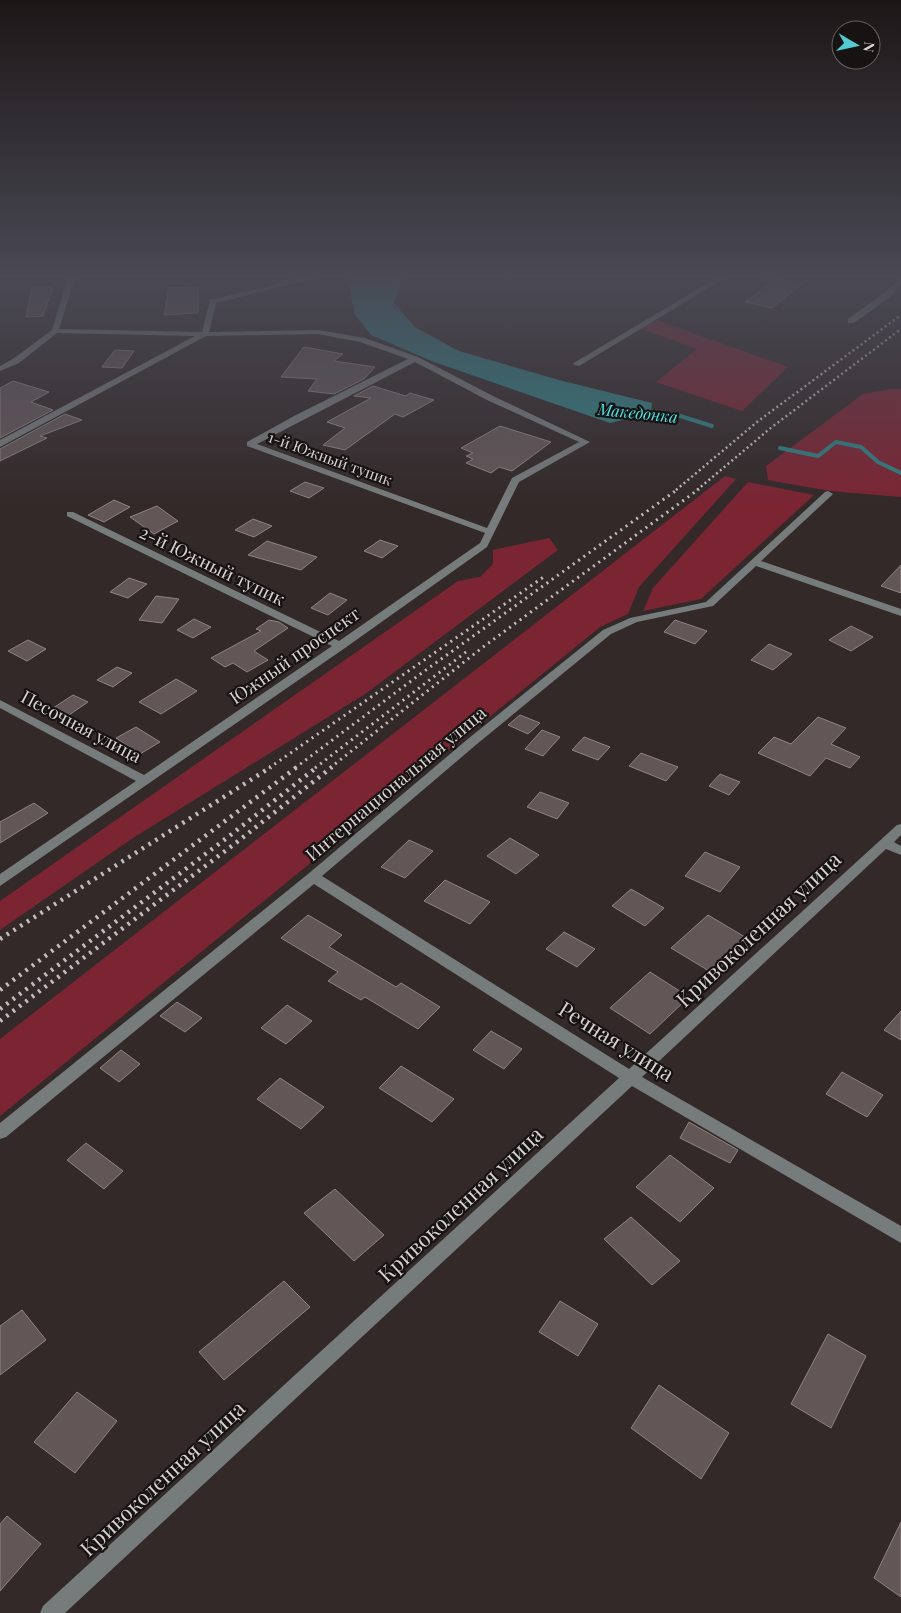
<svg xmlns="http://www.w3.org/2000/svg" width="901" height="1613" viewBox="0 0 901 1613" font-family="'Playfair Display',serif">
<rect width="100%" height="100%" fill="#332929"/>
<g fill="#7b2533">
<polygon points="656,320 788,367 742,411 656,382 697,349 641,329"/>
<polygon points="891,389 901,389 901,497 830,491 768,480 766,466 863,394"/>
<polygon points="725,476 736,479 639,587 628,614 600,627 0,1116 0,1039"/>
<polygon points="748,482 814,495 701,599 643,611 653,588"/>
<polygon points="549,538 558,550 365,694 133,838 0,930 0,901 458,581 480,577 493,564 493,550"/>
</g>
<polygon fill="#307f82" points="347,277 402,277 394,303 415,327 459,351 559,380 652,403 651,413 610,423 434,362 371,335 355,315"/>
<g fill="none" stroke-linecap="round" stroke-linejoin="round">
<g stroke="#307f82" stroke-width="4">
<polyline points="644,413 677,415 712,426"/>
<polyline points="780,448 818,456 836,442 861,447 878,462 901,473"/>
</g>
</g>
<g fill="#625657" stroke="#8f8383">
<polygon points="776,279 802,284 772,308 745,302"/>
<polygon points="32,287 53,287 43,316 26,317"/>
<polygon points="198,287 198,313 164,315 169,288"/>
<polygon points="304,347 343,354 334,361 375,367 364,379 334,394 308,391 317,379 281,377"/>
<polygon points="115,350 134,351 122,368 102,367"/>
<polygon points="13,381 49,392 31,402 53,410 0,438 0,388"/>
<polygon points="373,386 406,396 410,393 434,400 403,417 395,414 345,450 323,445 345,428 327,422 371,398 354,396"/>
<polygon points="65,414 82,420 40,436 47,438 0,461 0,449"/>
<polygon points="500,426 551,442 512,471 499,467 491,473 466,463 473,459 466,456 473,453 461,448"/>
<polygon points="305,482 324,488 309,498 290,491"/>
<polygon points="114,500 130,507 104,522 88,515"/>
<polygon points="157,506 178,521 154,534 130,517"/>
<polygon points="253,519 272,526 254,537 235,530"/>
<polygon points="380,540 398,546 382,558 364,551"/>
<polygon points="267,541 317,557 301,570 248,555"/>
<polygon points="901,565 901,593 881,586"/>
<polygon points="129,578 147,584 128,598 110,592"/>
<polygon points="330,593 347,600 328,615 311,608"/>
<polygon points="156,596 179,599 162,623 139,620"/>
<polygon points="194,619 211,627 193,638 177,630"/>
<polygon points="269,620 279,622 288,628 254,651 268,660 247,672 233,663 225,667 211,658 261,631 256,629"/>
<polygon points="675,620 707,631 695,644 664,632"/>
<polygon points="851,626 873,637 851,651 829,640"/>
<polygon points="28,640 46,649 27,661 8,651"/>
<polygon points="769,644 792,654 773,670 751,660"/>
<polygon points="117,667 132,673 113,687 97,680"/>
<polygon points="176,679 197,691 161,714 139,702"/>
<polygon points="73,695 88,702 66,717 50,710"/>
<polygon points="520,715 540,723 528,734 508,725"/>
<polygon points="818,717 846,728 831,744 860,757 850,768 826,758 810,776 758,753 774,737 791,744"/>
<polygon points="136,727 160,742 140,754 116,738"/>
<polygon points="542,730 560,737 543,756 525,749"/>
<polygon points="584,737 610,747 598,760 572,750"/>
<polygon points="641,753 678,767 666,781 629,766"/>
<polygon points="720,774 740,782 729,795 709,786"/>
<polygon points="540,792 569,803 557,819 527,807"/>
<polygon points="34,803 48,813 0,843 0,822"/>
<polygon points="510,838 539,855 516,874 487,856"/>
<polygon points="409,840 433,851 405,878 381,867"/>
<polygon points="705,852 740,867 720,892 685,876"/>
<polygon points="445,880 490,902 470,924 424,901"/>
<polygon points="631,889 664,908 645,926 612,906"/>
<polygon points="308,915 342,935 329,947 396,987 401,983 440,1007 418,1029 365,997 361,1000 328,981 338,972 281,938"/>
<polygon points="708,915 750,940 714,974 671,948"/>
<polygon points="564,932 595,949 577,967 546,949"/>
<polygon points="650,972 689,997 650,1034 610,1008"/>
<polygon points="177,1002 202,1018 185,1032 160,1016"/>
<polygon points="287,1005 312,1021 286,1044 261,1028"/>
<polygon points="901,1011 901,1040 884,1030"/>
<polygon points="491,1031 522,1049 504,1069 473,1050"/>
<polygon points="121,1050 140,1064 119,1082 100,1068"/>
<polygon points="401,1066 454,1099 432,1122 379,1088"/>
<polygon points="842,1072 883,1095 867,1117 826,1094"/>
<polygon points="280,1078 324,1107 301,1129 257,1099"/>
<polygon points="689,1122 738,1150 730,1163 680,1138"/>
<polygon points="86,1143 123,1171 104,1189 67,1160"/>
<polygon points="670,1155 714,1188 680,1222 636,1187"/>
<polygon points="335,1189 384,1235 354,1261 304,1213"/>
<polygon points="631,1217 680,1261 652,1285 604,1239"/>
<polygon points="284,1281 310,1307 224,1380 199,1352"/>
<polygon points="560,1301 598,1324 578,1356 539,1332"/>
<polygon points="22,1310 46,1340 0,1375 0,1326"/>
<polygon points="828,1334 866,1356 831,1428 791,1404"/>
<polygon points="659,1385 729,1433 701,1479 631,1428"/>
<polygon points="77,1392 117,1421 75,1473 34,1442"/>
<polygon points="7,1516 41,1544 0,1591 0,1524"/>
<polygon points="901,1522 901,1597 874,1578"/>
</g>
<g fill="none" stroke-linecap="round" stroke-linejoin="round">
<g fill="#767b7b" fill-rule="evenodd">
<path d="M68,277H75L59,329L202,332L210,300L306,277H319L216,303L209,332L318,330L365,338L418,357L493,396L590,442L519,482L487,547L345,648L0,886V874L136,781L0,708V700L144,775L332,646L67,516V512H73L339,641L480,543L485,533L247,446V442L294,416L408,359L360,342L318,334L206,336L0,447V440L195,336L57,333L19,363L0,371V366L13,359L52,330ZM415,362L487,400L579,442L512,478L487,528L257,444Z"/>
<polygon points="718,277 727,277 579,366 572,364"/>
<polygon points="901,278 901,284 890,297 854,323 848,323 848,319 884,293"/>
<polygon points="828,491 833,494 831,496 761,561 901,609 901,616 756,566 713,606 637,622 611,634 477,744 322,876 629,1069 897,825 901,824 901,835 894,842 901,846 901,855 886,849 642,1077 901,1226 901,1243 632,1086 65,1613 40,1613 43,1606 619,1078 314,884 6,1137 0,1139 0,1123 308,874 469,738 603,630 630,618 706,602 825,492"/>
</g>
<g stroke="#c4bdbd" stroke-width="2.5" stroke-dasharray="2 3" stroke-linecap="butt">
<polyline points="676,490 757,422 901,315"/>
<polyline points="697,490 772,427 901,329"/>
</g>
<g stroke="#c4bdbd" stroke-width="3" stroke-dasharray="2 4.5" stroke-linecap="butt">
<polyline points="269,768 545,576"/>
<polyline points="295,768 419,675 678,489"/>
<polyline points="315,768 466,652"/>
<polyline points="330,768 483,647 699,489"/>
</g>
<g stroke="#c4bdbd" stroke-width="4.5" stroke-dasharray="2.5 5.5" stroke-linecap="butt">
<polyline points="0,939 271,767"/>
<polyline points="0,990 297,767"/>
<polyline points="0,1009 228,837 317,767"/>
<polyline points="0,1021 237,842 332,767"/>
</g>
</g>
<linearGradient id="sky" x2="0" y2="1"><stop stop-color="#1c1717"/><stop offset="0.55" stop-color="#4a4954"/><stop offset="1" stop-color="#4a4954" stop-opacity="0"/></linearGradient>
<rect width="901" height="503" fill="url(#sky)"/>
<g text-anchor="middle" stroke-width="4.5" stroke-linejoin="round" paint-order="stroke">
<g font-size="15" fill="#d9d2d2" stroke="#171313">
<text transform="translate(330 459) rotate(20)" y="5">1-й Южный тупик</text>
</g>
<g font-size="16" font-style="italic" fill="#4ee7ec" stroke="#171313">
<text transform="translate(638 413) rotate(6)" y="6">Македонка</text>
</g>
<g font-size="18" fill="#d9d2d2" stroke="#171313">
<text transform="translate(212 566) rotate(26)" y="6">2-й Южный тупик</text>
<text transform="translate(295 656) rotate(-35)" y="6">Южный проспект</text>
<text transform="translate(81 727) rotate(28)" y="6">Песочная улица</text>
<text transform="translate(396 784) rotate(-40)" y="6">Интернациональная улица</text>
</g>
<g font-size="21" fill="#d9d2d2" stroke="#171313">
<text transform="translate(759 930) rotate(-43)" y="7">Кривоколенная улица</text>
<text transform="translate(616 1042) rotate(32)" y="7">Речная улица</text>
<text transform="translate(461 1205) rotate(-43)" y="7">Кривоколенная улица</text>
<text transform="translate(163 1479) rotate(-43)" y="7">Кривоколенная улица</text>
</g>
</g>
<g transform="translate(856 45) rotate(99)"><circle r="24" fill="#171313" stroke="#655f5f"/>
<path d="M0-4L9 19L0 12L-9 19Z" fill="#52ccd0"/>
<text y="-8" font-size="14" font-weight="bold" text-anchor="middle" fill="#d9d2d2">N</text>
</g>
</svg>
